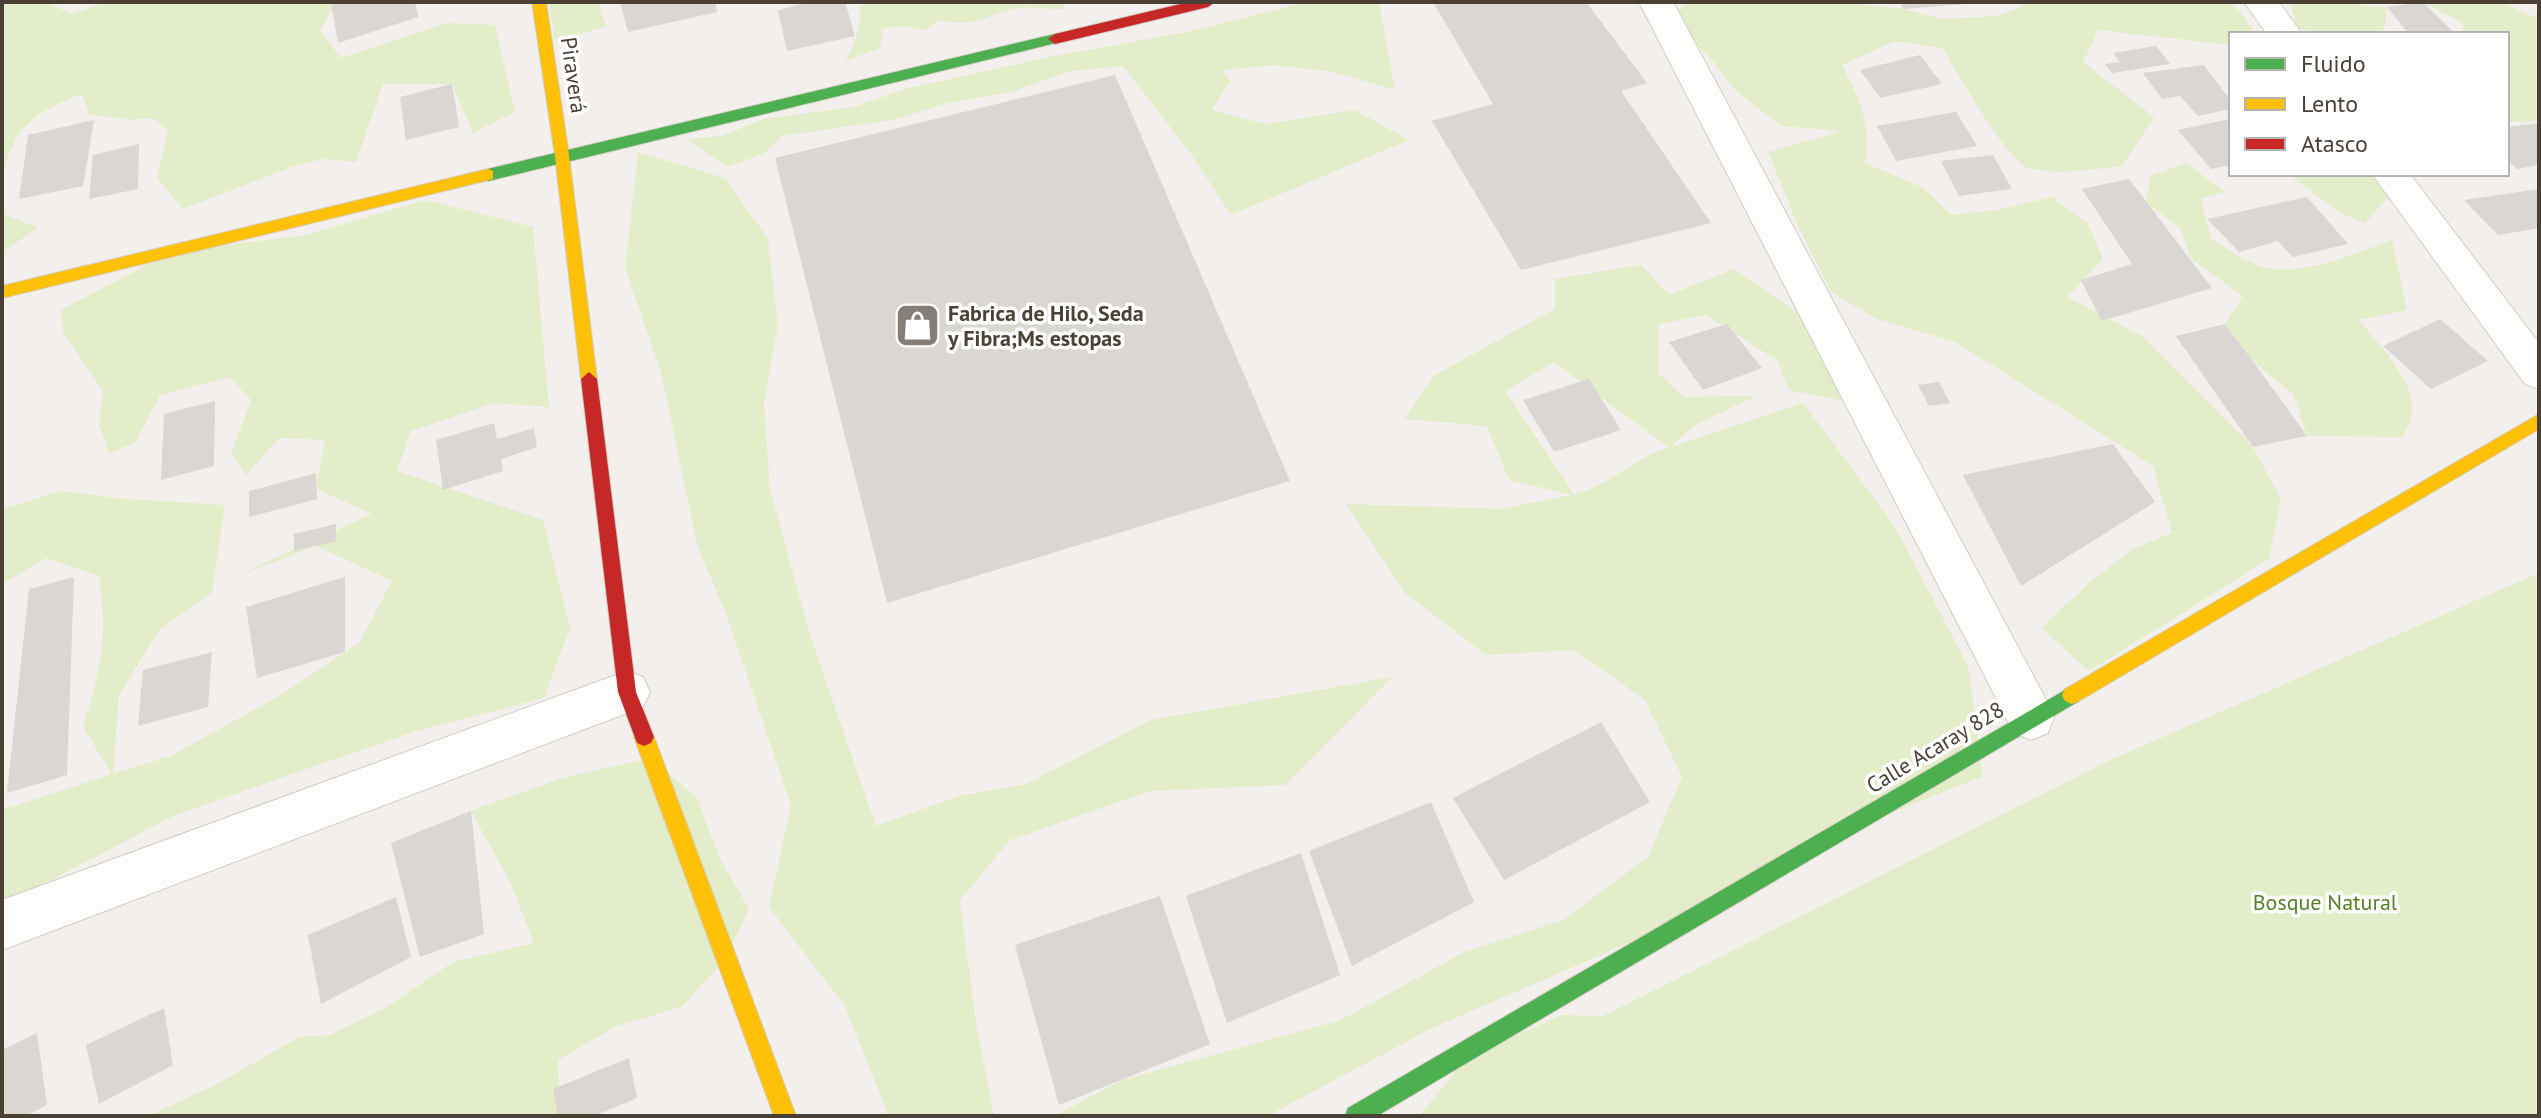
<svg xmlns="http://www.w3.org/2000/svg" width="2541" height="1118" viewBox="0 0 2541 1118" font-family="'PT Sans',sans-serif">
<rect width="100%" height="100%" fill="#f2efec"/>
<g fill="#e4edca" fill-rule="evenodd">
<path d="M2,2H46L72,14L107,2H335L320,31L341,58L446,23L495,25L515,112L473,133L452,84H383L356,162L323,159L291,167L183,209L157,178L168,131L153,118L129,120L89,114L82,94C36,112 19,122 2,171Z"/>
<polygon points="549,2 598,2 606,26 555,42"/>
<path d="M874,2H1061L1065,9C1049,9 1029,6 1014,9C984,16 974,28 940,20L924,31L908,26L883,28L880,48L845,61C855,43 862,27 859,6Z"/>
<polygon points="1307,2 1379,2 1395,90 1334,72 1274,65 1221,70 1231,81 1211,110 1265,124 1355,110 1409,140 1231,215 1191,154 1123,66 1070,71 1011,92 948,103 897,119 782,136 763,154 727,167 686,139 722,136 763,119 854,107 909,88 1050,57 1187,32"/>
<path d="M1687,2H1838L1904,9L1941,19L1999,16L2033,2H2228L2241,12L2255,34H2231V45L2098,30L2083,62L2154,117L2122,166C2093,169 2058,176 2029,168C2007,162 1957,71 1942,48L1895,41L1842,65C1860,101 1871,121 1865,163L1922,187L1951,215L1997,210L2052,197L2088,224L2103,259L2067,297L2142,336L2253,447L2281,499L2269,559L2089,671L2041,628L2091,581L2133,549L2172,533L2153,466L1955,342L1877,319L1831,292L1795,219L1768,152L1843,131L1781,126L1733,88L1713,61L1686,35L1676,12Z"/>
<path d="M2290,2H2355L2361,6L2387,7L2384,30C2357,38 2323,37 2297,27Z"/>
<polygon points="2422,2 2504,2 2529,16 2539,14 2539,121 2507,122 2507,34 2462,34 2463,23"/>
<polygon points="638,152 725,178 768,239 778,325 764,403 770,489 809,632 876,826 959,796 1026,784 1151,720 1392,677 1285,785 1150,791 1010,840 960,900 976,1023 994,1116 889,1116 844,1005 769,907 791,805 728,619 697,544 661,372 625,268"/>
<path d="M2187,163L2224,192L2201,199L2211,239C2226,248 2243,260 2260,266C2299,279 2356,253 2392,240L2407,310L2358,320C2375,338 2418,386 2412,412C2411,420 2406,429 2403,437L2307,436L2294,395L2252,360L2225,324L2243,296L2191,259L2180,228L2146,202L2151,176Z"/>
<polygon points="2288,174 2379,174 2393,192 2364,224 2336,210"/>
<path d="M425,200L533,227L549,407L494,403L411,431L397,471L543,520L570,628L544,698L416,731L175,815L2,906V810L112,774L83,727C101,669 108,637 99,576L46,558L2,584V509L62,491L125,499L225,505L212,593L159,630L119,695L113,774L171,756L281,695L359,643L392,581L316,546L234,577L372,514L316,489L325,440L279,438L246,475L231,454L251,400L229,377L160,395L135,443L109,453L99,425L103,391L63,332L61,310L172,252L306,235Z"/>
<polygon points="2,213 38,228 2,252"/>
<path d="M1641,265L1669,295L1734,269L1797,312L1830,369L1861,404L1789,390L1778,361L1706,315L1659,324L1658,373L1684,397L1756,396L1693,426L1671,447L1803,403L1894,525L1968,666L1983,776L1799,850L1744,893L1432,1028L1267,1116H1055L1122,1080L1341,1020L1464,952L1563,920L1648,857L1682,777L1645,700L1574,650L1486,655L1405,593L1346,504L1500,509L1572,495L1509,480L1487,426L1404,419L1435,375L1555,309V279ZM1554,362L1668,447L1667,448C1634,458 1608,487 1574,494L1505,391Z"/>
<polygon points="2539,573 2539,1116 1419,1116 1467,1058 1561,1015 1603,1016 2110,760"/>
<polygon points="650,758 697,798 720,859 749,909 724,961 681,1007 616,1026 558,1060 560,1116 148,1116 217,1084 299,1037 330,1035 383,1009 453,962 534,943 510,882 471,811 559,779"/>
</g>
<g fill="#dad6d2">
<polygon points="331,2 415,2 418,17 338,43"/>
<polygon points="620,2 715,2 717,12 628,32"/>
<polygon points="811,2 845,2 855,36 787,51 778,10"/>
<polygon points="1433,2 1586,2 1647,83 1621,91 1711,223 1521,270 1432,121 1493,104"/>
<polygon points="1900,2 1966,2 1966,4 1904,9"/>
<polygon points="2423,2 2453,32 2409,34 2387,7"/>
<polygon points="2156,46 2170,64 2112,73 2105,64 2120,62 2113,53"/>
<polygon points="1920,55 1942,84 1880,98 1860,70"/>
<polygon points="2204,65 2231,101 2231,109 2198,116 2180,96 2162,99 2143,73"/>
<polygon points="1115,75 1290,481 887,603 775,158"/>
<polygon points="452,84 459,127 406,140 400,97"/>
<polygon points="1956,112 1977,146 1896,161 1877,126"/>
<polygon points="2230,119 2231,165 2211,169 2178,130"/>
<polygon points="94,120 83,186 19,199 28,135"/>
<polygon points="2539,123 2539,165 2517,169 2507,159 2507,127"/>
<polygon points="139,144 138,189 89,199 93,155"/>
<polygon points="1993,155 2012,189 1959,196 1941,161"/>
<polygon points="2129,179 2212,288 2102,321 2081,280 2132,264 2082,189"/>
<polygon points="2539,189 2539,228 2498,235 2464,200"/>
<polygon points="2307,197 2348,244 2293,257 2278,241 2239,252 2207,219"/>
<polygon points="2440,319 2488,361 2431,389 2383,346"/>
<polygon points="1727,324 1762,368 1703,390 1669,342"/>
<polygon points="2225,324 2252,360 2307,436 2253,447 2176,336"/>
<polygon points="1589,379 1621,430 1554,452 1523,400"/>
<polygon points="1939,382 1950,403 1929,406 1918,385"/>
<polygon points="215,401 214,466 161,480 164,414"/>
<polygon points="494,423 497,439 534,428 537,447 501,459 503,471 443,490 436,440"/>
<polygon points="2113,444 2155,502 2021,586 1963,475"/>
<polygon points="316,473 317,499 249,517 249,491"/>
<polygon points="336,524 336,541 294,551 294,534"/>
<polygon points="74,577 67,775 7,793 29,589"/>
<polygon points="345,577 345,652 257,678 246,607"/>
<polygon points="212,652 208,707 138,726 143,670"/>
<polygon points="1601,722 1650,802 1504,880 1453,798"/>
<polygon points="1431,802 1474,902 1352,966 1309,851"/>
<polygon points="471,811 484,934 420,957 391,843"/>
<polygon points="1301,853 1340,975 1227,1023 1186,896"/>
<polygon points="1160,896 1210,1044 1059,1105 1015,945"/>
<polygon points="396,897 411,957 321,1004 308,935"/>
<polygon points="164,1008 173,1065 99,1104 86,1045"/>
<polygon points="37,1033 47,1105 25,1116 2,1116 2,1050"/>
<polygon points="629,1058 637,1098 594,1116 558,1116 553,1089"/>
</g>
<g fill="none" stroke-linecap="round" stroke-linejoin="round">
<defs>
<g id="street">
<polygon points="1639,2 1673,2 2048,703 2054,718 2048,733 2031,740 2014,733"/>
<polygon points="2244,2 2279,2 2302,34 2267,34"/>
<polygon points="2372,174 2410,174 2539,343 2539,389 2525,384"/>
<polygon points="627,671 643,677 650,692 643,707 2,950 2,900"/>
</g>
<g id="fast">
<polygon points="1055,34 1060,36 1060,42 488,181 480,175 488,169"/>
<polygon points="2072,686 2079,689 2082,695 2079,701 1377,1116 1345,1116 1348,1108"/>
</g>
<g id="slow">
<polygon points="532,2 546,2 569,156 597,379 589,386 581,379 555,156"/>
<polygon points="488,169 493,171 493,179 2,298 2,286"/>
<polygon points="2539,414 2539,429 2079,701 2072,704 2065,701 2062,695 2065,689"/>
<polygon points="644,728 651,731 654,737 796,1116 774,1116 634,737 637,731"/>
</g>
<g id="jam">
<polygon points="1189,2 1215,2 1208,7 1055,44 1048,39 1055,34"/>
<polygon points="589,372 597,379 636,692 654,737 651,743 644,746 637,743 618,692 581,379"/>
</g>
</defs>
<use href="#street" stroke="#d1cdc9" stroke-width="2"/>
<use href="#fast" stroke="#d4cdc4" stroke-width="2"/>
<use href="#slow" stroke="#d4cdc4" stroke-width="2"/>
<use href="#jam" stroke="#d4cdc4" stroke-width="2"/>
<use href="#street" fill="#fdfdfc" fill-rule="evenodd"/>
<use href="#fast" fill="#4caf50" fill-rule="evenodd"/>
<use href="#slow" fill="#ffc107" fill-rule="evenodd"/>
<use href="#jam" fill="#c62828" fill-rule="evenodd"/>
</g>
<defs>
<symbol id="shop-square" viewBox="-11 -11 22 22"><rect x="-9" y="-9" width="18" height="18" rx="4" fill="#857d76" stroke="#fff"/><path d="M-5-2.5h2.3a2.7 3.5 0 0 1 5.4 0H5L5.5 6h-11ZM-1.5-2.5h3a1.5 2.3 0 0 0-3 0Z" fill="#fff"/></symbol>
</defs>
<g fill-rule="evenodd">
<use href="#shop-square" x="892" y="300" width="51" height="51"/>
</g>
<g text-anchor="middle" stroke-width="7" stroke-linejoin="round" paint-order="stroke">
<g font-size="22" fill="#4a4036" stroke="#fff">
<text transform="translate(574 75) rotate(82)" y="8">Piraverá</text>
<text transform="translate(1935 747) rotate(-31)" y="8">Calle Acaray 828</text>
</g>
<g font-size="22" font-weight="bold" fill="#4a4036" stroke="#fff" text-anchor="start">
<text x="948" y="321">Fabrica de Hilo, Seda<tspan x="948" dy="25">y Fibra;Ms estopas</tspan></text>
</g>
<g font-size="22" fill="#548125" stroke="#fff">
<text x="2325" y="910">Bosque Natural</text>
</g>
</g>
<rect width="2541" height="1118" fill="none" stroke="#4a4036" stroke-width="8"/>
<rect x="2229" y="32" width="280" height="144" fill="#ffffff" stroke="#b7b3af" stroke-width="2"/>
<rect x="2245" y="58" width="40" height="12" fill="#4caf50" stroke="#b7b3af" stroke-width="2"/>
<text x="2301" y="72" font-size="24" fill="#4a4036">Fluido</text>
<rect x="2245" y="98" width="40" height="12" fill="#ffc107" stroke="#b7b3af" stroke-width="2"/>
<text x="2301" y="112" font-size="24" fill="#4a4036">Lento</text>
<rect x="2245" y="138" width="40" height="12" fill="#c62828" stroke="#b7b3af" stroke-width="2"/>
<text x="2301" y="152" font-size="24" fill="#4a4036">Atasco</text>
</svg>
